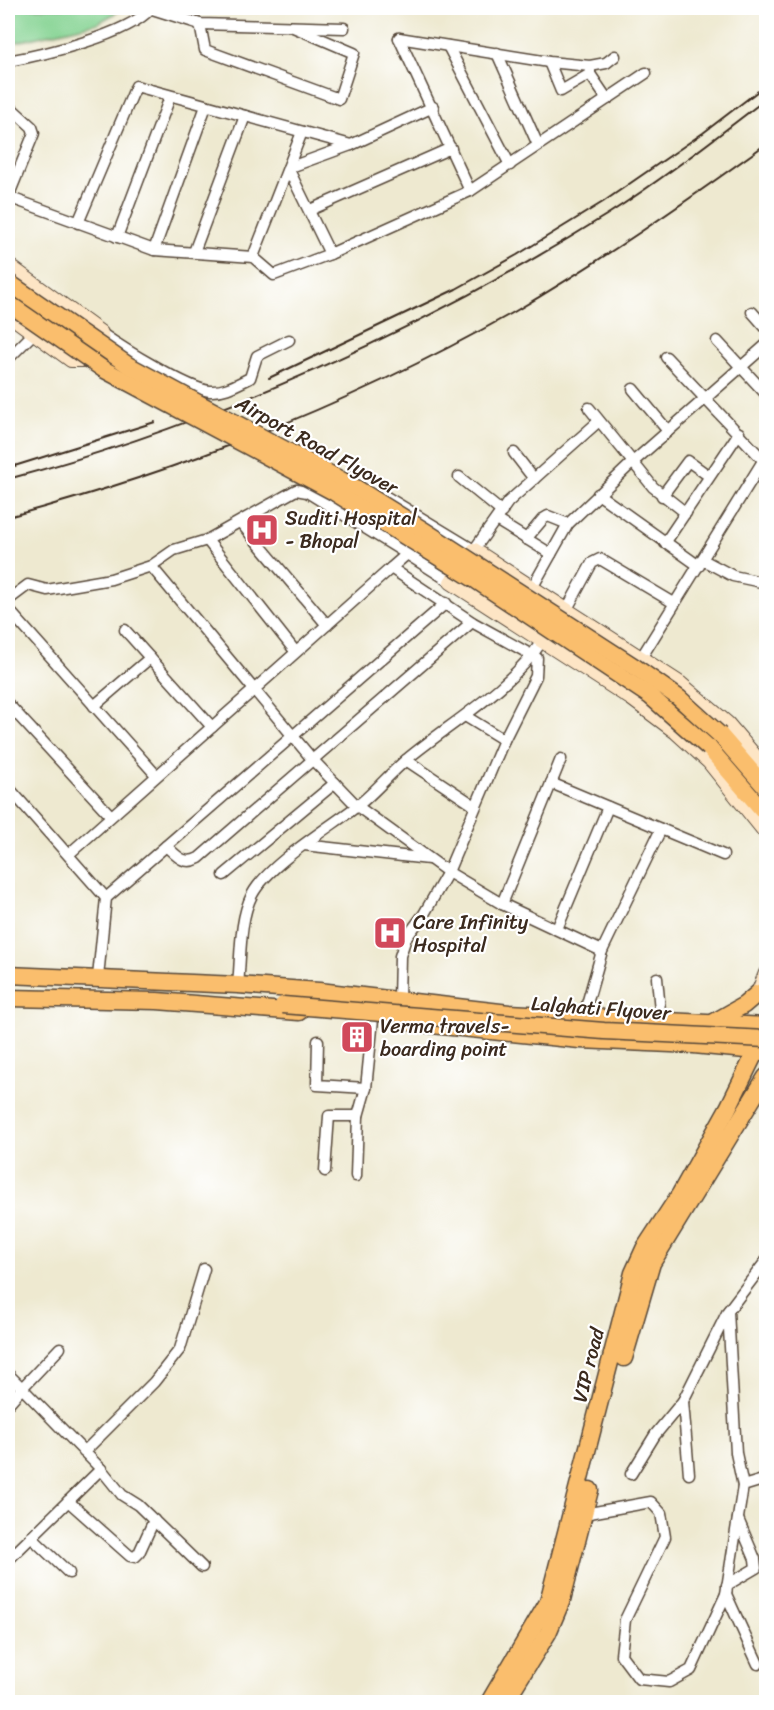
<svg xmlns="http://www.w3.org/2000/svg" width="774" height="1710" viewBox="0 0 774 1710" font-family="Sriracha,sans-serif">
<rect width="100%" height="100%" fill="#fff"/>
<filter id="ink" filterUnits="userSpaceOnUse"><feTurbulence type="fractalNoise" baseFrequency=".0167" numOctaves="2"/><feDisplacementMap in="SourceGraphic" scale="12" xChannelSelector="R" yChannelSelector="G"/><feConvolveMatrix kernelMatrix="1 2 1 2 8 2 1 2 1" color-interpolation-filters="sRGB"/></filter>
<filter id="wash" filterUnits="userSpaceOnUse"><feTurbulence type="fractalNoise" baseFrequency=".008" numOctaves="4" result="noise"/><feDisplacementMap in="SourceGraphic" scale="24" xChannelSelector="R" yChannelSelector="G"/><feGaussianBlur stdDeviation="1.35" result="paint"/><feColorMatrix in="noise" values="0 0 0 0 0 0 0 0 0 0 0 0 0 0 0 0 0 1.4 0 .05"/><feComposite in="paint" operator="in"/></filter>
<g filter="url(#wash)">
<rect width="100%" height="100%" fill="#eee9d0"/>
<polygon fill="#84d392" stroke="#607e58" stroke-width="1.5" points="8,8 125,8 98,23 8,44"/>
</g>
<g filter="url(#ink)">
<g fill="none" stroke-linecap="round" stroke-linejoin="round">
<defs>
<g id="street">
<polyline points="149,8 200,24 344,28"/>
<polyline points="200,24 205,50 339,99 354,53 293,27"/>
<polyline points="399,38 549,62 590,66 606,63 615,56"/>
<polyline points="399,38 470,191"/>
<polyline points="448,46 510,165"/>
<polyline points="497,53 538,145"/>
<path d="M8,61C42,55 128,35 150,9"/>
<polyline points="549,62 561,91 590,74"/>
<polyline points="590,69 590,74 607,99"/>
<polyline points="8,105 32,127 34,133 8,197"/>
<polyline points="8,197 154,250 253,257 274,275 330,254 470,191 646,73"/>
<polyline points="310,210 451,148"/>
<polyline points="78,223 136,86 351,145"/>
<polyline points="117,237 170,97"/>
<polyline points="154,250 206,106"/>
<polyline points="194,252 245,116"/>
<polyline points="330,254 288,168 351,145 433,107"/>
<polyline points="253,257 302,132"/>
<polyline points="752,312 766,328"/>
<path d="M101,333C121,347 188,389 210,391C225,392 237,384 250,378L257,356L289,340"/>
<polyline points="717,341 766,394"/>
<polyline points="666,357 766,463"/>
<polyline points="8,359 34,333"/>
<polyline points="633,389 668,431"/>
<polyline points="589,408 653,487 686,513"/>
<polyline points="514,453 534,479"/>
<polyline points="352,476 474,550 508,502 599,421"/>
<polyline points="459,477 502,512"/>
<polyline points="598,494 699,566"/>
<polyline points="662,496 688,461 709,476"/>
<polyline points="496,520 551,554"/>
<polyline points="241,523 327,625"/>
<polyline points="526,539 543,519 548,516 568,524"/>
<polyline points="207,540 295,651"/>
<polyline points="665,543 739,433"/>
<polyline points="407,554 451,582"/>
<polyline points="703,560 733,576 766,583"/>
<polyline points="151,566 312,759 357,806 448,872 502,904 602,951"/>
<polyline points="532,588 568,524 633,462 766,345"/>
<polyline points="8,600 28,585 47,590 111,579 151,566 174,550 207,540 296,490 307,492 407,554 391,568 472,622 537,658 536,676 504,740 448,872 424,914 406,938 400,956 399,1000"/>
<polyline points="8,609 156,775"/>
<polyline points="567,609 592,563 600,559 674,603"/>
<polyline points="125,630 212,727"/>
<polyline points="641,658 763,461"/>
<polyline points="8,704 111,816"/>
<polyline points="94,706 150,658"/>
<polyline points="465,716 504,740"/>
<polyline points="406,760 475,806"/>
<polyline points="551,783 723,855"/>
<polyline points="8,787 106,898"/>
<polyline points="304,845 429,859"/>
<path d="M166,846C177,856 184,866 199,858L472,622"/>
<polyline points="69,854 391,568"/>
<polyline points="224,875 335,783"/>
<polyline points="502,904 561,759"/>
<polyline points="557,929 608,807"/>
<polyline points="98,977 106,898 446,603"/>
<polyline points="657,978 661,1021"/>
<path d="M238,985C241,957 239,920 252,895C267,866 325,830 352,810C372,796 387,776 406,760C449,724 511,689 542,641"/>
<polyline points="583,1018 602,951 661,829"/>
<polyline points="318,1041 317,1085 366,1088"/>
<polyline points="325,1171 329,1116 358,1116"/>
<polyline points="356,1176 358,1116 366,1088 373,1019"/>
<polyline points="728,1311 736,1453 743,1486"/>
<polyline points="60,1348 22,1388 101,1469"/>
<polyline points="8,1374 22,1388 8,1404"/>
<polyline points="683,1401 689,1474"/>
<polyline points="84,1452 154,1382 180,1349 204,1269"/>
<polyline points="631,1474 655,1435 683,1401 728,1311 766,1261"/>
<polyline points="68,1501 130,1556 135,1557 139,1553 154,1520"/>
<polyline points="584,1514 651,1502 661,1513 665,1537 625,1620 621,1655 639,1679 669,1682 691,1670 726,1594 743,1486 766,1479"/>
<polyline points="31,1537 69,1573"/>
<polyline points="8,1560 101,1469 122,1495 138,1505 202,1567"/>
<polyline points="727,1585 756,1568 755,1559 738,1519"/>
<polyline points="726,1594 758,1664"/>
</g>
<g id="secondary">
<polyline points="8,265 101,333 102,341 83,360 71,360 8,314"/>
<polyline points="766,769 727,723 681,684 474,550 451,582 632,699 676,732 709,762 766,833"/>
<polyline points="758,993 766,973"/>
</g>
<g id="primary">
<polyline points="720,735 766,788"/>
<polyline points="709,748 766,814"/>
<polyline points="8,975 238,985 319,991 509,1013 766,1026"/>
<polyline points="8,998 157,1001 299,1012"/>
<polyline points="714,1022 744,1005 758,993 766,996"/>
<polyline points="412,1023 580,1040 694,1045 766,1052"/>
<polyline points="624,1358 652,1263 766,1077"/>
<polyline points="489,1702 548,1602 633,1273 644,1249 680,1194 728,1108 761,1041"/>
<polyline points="505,1702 548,1633 562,1600 590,1490"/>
</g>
</defs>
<use href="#street" stroke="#564739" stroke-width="13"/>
<use href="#secondary" stroke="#564739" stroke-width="16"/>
<use href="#primary" stroke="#564739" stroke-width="19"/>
<use href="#street" stroke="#fff" stroke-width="10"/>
<use href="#secondary" stroke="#fde5c5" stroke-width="14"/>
<use href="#primary" stroke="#fabe6d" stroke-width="16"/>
<g stroke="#3b2a1e" stroke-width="2">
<polyline points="269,378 456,289 517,255 603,202 703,133 766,85"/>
<polyline points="8,468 155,422"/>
<path d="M8,479C215,424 426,328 608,214C663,179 715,138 766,99"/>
<path d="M8,517C183,470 355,402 514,312C601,261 684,203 766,144"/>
</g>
<defs>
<g id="primary-bridge">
<polyline points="8,282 128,365 356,488 425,531 635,667 679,698 720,735"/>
<polyline points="8,303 103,369 332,491 477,581 650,696 709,748"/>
<polyline points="283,1005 604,1031 766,1039"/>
</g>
</defs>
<use href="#primary-bridge" stroke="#564739" stroke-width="19" stroke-linecap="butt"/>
<use href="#primary-bridge" stroke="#fabe6d" stroke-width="16"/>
</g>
</g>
<defs>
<symbol id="hospital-square" viewBox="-11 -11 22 22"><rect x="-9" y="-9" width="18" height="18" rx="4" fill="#d1495b" stroke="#fff"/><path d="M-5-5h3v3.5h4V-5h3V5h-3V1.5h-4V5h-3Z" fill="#fff"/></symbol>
<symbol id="building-square" viewBox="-11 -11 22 22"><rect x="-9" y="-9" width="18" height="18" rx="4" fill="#d1495b" stroke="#fff"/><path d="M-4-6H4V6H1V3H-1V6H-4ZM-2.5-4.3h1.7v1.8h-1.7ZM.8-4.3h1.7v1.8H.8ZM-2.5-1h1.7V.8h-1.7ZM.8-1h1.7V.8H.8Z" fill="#fff"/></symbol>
</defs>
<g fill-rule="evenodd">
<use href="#hospital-square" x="243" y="511" width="38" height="38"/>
<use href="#hospital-square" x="371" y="914" width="38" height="38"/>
<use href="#building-square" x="338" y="1018" width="38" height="38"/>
</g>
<g text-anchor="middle" stroke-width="4.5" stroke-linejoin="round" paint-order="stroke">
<g font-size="20" fill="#3b2a1e" stroke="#fff">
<text transform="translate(317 445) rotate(29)" y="7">Airport Road Flyover</text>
<text transform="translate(601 1008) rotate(4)" y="7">Lalghati Flyover</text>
<text transform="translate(588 1365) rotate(-76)" y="7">VIP road</text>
</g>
<g font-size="20" fill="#3b2a1e" stroke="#fff" text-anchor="start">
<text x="285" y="525">Suditi Hospital<tspan x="285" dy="23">- Bhopal</tspan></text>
<text x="413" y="929">Care Infinity<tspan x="413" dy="23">Hospital</tspan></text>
<text x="380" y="1033">Verma travels-<tspan x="380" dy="23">boarding point</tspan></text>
</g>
</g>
<rect width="774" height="1710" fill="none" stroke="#fff" stroke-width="30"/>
</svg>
